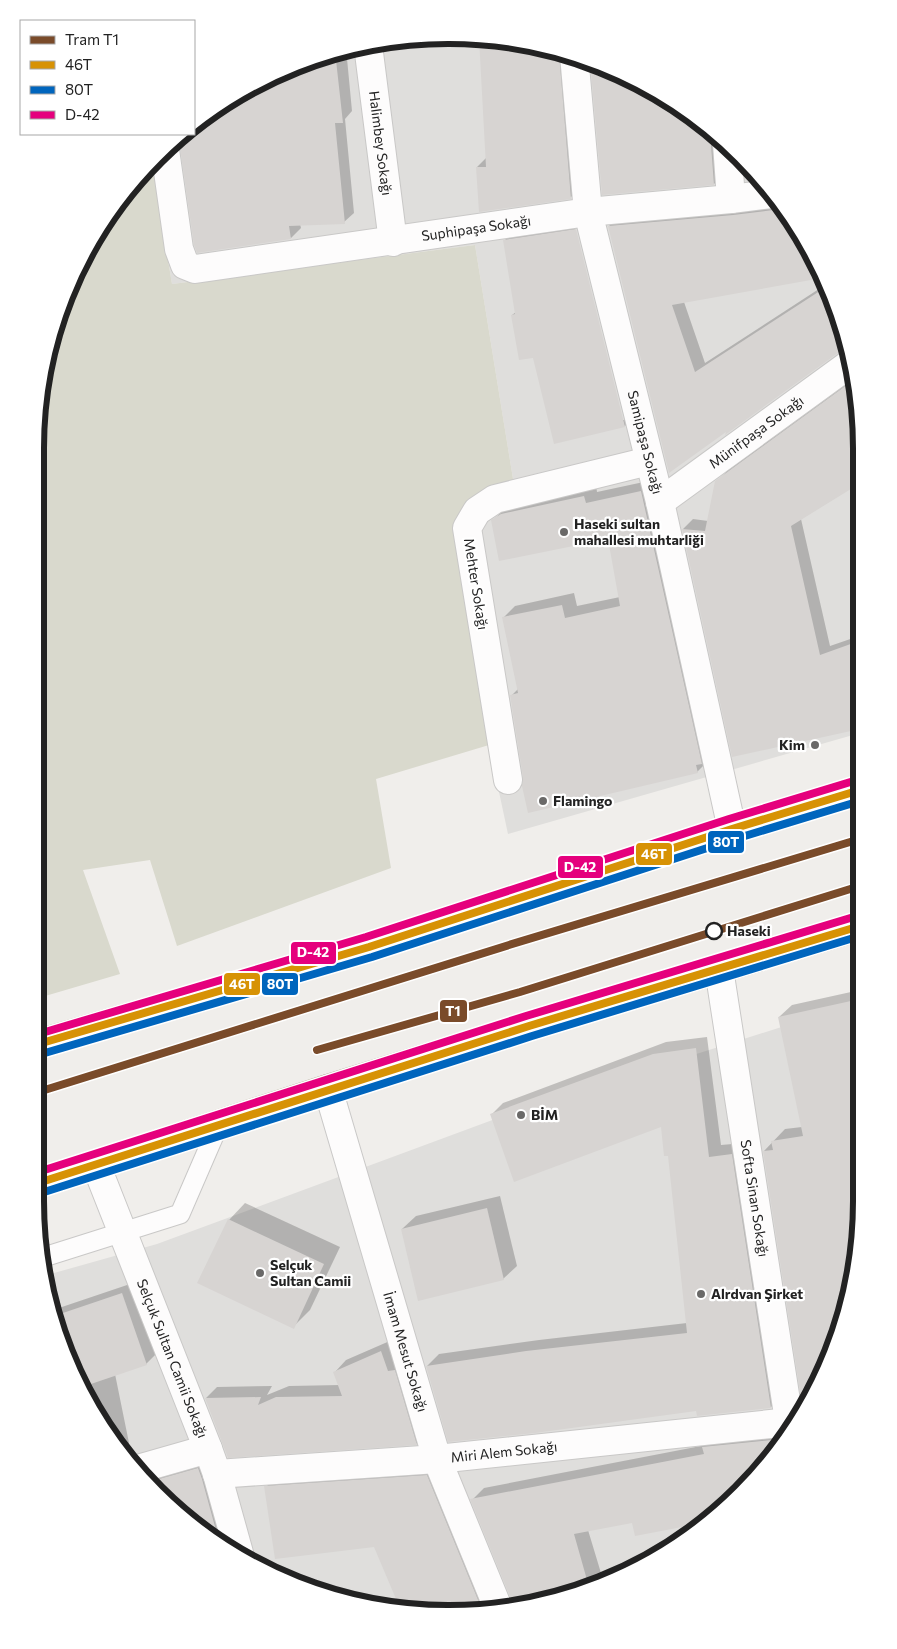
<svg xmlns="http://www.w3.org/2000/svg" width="897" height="1649" viewBox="0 0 897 1649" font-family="Commissioner,sans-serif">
<rect width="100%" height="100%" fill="#f0eeeb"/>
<g fill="#dfdedc">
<polygon points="421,36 502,39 581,57 655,90 721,138 792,219 840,315 858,395 860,733 508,834 489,745 457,523 470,499 514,485 475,245 172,284 152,163 183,134 194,134 194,123 197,121 265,78 341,49"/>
<polygon points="860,1002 861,1227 848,1308 807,1407 721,1511 607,1582 476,1613 342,1600 219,1544 121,1452 57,1334 47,1275 157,1244 517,1111"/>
</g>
<polygon fill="#d9d9cd" points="152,163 172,284 475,245 514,485 470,499 457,523 489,745 376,779 391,868 177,946 150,860 83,870 120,974 35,999 36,422 49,341 90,242 137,176"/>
<g fill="#0003" fill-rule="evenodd">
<polygon points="480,38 502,39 569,54 581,187 571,197 477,167 487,157"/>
<polygon points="346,48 352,111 345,119 354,213 344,222 300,224 301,228 291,238 182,147 177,139 183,134 194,134 194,123 197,121 265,78"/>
<polygon points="592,62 655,90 721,138 724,174 714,184 603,194"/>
<polygon points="745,165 757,179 747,180"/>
<polygon points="777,201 792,219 821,277 684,302 705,363 825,285 840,315 841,349 727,432 609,226 619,216"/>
<path d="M587,219L636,415L625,426L534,356L512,315L516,312L504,241L515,230ZM576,223L625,420H622L574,224Z"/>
<polygon points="855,378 858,395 859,483 801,519 830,646 859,636 860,721 733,756 683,529 693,519 708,521 717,482 727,471"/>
<polygon points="653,480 709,760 697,772 525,777 511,696 518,689 503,618 515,606 574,593 577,606 620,597 609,537 492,521 505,509 596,485 597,492"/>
<polygon points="860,990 861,1227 848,1308 805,1409 764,1151 785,1129 802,1127 779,1017 792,1005"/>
<polygon points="707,1037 721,1145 744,1143 783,1395 771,1407 697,1410 427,1366 439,1354 539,1340 687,1323 669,1155 662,1125 491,1115 503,1103 666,1042"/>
<polygon points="500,1196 517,1266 503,1279 402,1229 416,1216"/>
<polygon points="245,1203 340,1247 310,1310 293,1327 229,1220"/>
<polygon points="133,1283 157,1353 146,1364 115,1374 129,1443 120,1452 57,1334 53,1310"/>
<polygon points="392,1340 427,1432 416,1444 229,1456 206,1398 217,1387 272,1386 267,1395 289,1386 340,1385 335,1372 346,1360"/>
<polygon points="790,1427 721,1511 706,1521 633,1521 588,1530 604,1583 514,1604 472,1500 484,1488 706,1445 716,1435"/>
<polygon points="212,1455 238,1553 219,1544 141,1471"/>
<polygon points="439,1464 500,1607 476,1613 400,1606 375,1545 266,1487 278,1475"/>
</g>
<g fill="#d7d4d2">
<polygon points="479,38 502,38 559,52 571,199 479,212 476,167 486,167"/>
<polygon points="335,51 343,123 335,123 345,224 289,226 291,239 197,253 194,245 180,148 176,140 183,134 194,134 194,123 197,121 265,78"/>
<polygon points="590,61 655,90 716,134 713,138 711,145 714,185 602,195"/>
<polygon points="781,206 792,219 822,278 672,305 695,372 826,287 840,315 848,348 842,350 725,435 726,432 669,473 608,226 733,215 773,210"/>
<polygon points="576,229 625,427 554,444 533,358 519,360 511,315 515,314 503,240"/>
<polygon points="855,379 858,395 859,484 791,526 820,655 859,641 860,729 732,757 682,529 705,531 715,481"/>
<polygon points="641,491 702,764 696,765 698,773 528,813 522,786 523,777 510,695 518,693 502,617 562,605 565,618 620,606 608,539 499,561 491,520 501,514 584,496 586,503"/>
<polygon points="860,999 861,1098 850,1100 861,1175 861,1227 848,1308 807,1407 803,1411 763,1151 773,1150 771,1141 803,1136 778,1017"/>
<polygon points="696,1048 709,1157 732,1154 771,1408 697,1416 696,1411 535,1433 448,1442 426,1366 526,1351 687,1333 668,1156 664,1156 661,1127 514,1182 490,1114 653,1054"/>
<polygon points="487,1208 504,1280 418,1301 401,1229"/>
<polygon points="228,1219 324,1264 294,1329 197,1283"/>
<polygon points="122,1293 147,1365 85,1386 57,1334 54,1316"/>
<polygon points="381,1351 388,1371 395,1370 417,1445 228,1458 205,1398 261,1397 258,1405 276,1397 342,1396 333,1372"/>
<polygon points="781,1439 721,1511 703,1523 635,1536 632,1523 574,1534 589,1587 513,1604 470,1499 704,1454 702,1447"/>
<polygon points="198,1468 202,1479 220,1545 152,1481"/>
<polygon points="427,1475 483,1612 476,1613 399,1606 374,1547 275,1559 264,1486"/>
</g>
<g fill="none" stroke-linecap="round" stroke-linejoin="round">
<defs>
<polyline id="lane" points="44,1257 180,1214 219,1124"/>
<g id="street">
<path id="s1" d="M368,45L393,242"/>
<path id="s2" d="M574,55L588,212L660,502L732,829"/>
<polyline points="727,144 731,199"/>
<path id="s3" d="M165,150L179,249L185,265L195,269L588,212L731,199L771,194"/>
<path id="s4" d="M660,502L851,363"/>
<polyline points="508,780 467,528 477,511 495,499 649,461"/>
<path id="s5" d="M719,969L790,1427"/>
<path id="s6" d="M328,1089L437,1459L498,1608"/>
<path id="s7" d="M96,1165L208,1449L217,1474L239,1553"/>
<polyline points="138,1469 208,1449"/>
<path id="s8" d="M217,1474L437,1459L790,1422"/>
</g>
<g id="primary">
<polyline points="35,1045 369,947 732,829 860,790"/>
<polyline points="35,1184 328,1089 529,1026 860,926"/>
</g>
</defs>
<use href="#lane" stroke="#c9c8c7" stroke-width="21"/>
<use href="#street" stroke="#c9c8c7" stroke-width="30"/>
<use href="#primary" stroke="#a79c86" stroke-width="30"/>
<use href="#lane" stroke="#fdfcfc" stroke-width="19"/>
<use href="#street" stroke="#fdfcfc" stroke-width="28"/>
<use href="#primary" stroke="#f3ede7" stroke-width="28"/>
<defs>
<g id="bus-1">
<polyline points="35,1045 369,947 732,829 860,790"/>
<polyline points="35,1184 529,1026 860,926"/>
</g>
<g id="bus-2">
<polyline points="38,1055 372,957 735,839 860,801"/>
<polyline points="38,1194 532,1036 860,936"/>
</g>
<g id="bus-3">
<polyline points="35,1035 366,937 729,819 857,780"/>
<polyline points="35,1173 526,1016 857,916"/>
</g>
</defs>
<use href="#bus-1" stroke="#fff" stroke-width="11"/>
<use href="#bus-2" stroke="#fff" stroke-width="11"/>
<use href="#bus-3" stroke="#fff" stroke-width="11"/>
<use href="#bus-1" stroke="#d79205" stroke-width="8"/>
<use href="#bus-2" stroke="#0065bd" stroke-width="8"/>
<use href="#bus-3" stroke="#e5007d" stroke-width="8"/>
<defs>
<g id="tram-1">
<polyline points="317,1050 520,992 860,886"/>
<polyline points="35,1093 509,945 860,839"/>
</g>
</defs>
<use href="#tram-1" stroke="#fff" stroke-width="11"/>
<use href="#tram-1" stroke="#7a4b2a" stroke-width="8"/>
</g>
<g fill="#6a6968" stroke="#fff" stroke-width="2">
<circle cx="564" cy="532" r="5"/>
<circle cx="815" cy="745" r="5"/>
<circle cx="543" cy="801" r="5"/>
<circle cx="521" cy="1115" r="5"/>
<circle cx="260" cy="1273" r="5"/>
<circle cx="701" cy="1294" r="5"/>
</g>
<circle fill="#fff" stroke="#222" stroke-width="2.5" cx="714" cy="931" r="8"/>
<g text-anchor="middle" stroke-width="4.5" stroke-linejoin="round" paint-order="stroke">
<g font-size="14" fill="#222" stroke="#fff">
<text dy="5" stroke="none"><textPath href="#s1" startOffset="99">Halimbey Sokağı</textPath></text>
<text dy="5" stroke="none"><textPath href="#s3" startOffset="412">Suphipaşa Sokağı</textPath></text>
<text dy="5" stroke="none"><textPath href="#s4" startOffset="119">Münifpaşa Sokağı</textPath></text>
<text dy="5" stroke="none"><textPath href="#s2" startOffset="395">Samipaşa Sokağı</textPath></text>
<text transform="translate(476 584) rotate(81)" y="5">Mehter Sokağı</text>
<text dy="5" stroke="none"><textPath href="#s5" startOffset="232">Softa Sinan Sokağı</textPath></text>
<text dy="5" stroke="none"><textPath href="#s6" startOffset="274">İmam Mesut Sokağı</textPath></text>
<text dy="5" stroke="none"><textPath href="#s7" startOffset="208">Selçuk Sultan Camii Sokağı</textPath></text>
<text dy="5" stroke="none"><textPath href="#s8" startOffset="288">Miri Alem Sokağı</textPath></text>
</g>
<g font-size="14" font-weight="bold" fill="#222" stroke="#fff" text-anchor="start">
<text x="574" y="529">Haseki sultan<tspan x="574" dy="16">mahallesi muhtarliği</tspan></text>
<text x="805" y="750" text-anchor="end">Kim</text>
<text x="553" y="806">Flamingo</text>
<text x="531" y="1120">BİM</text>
<text x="270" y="1270">Selçuk<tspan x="270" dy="16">Sultan Camii</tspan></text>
<text x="711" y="1299">Alrdvan Şirket</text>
</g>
<g font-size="14" font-weight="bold" fill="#222" stroke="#fff" text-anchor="start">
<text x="727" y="936">Haseki</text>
</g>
</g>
<path d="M0 0H897V1649H0ZM448 44H449A404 404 0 0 1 853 448V1201A404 404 0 0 1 449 1605H448A404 404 0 0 1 44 1201V448A404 404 0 0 1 448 44Z" fill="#fff" fill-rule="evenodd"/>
<path fill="none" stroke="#222" stroke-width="6" d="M448 44H449A404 404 0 0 1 853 448V1201A404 404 0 0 1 449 1605H448A404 404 0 0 1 44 1201V448A404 404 0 0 1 448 44Z"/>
<g stroke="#fff" stroke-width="2">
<rect x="707" y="830" width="38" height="24" rx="5" fill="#0065bd"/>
<rect x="635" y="842" width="38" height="24" rx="5" fill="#d79205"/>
<rect x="557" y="855" width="47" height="24" rx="5" fill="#e5007d"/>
<rect x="290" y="941" width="47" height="24" rx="5" fill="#e5007d"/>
<rect x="261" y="972" width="38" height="24" rx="5" fill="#0065bd"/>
<rect x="223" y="972" width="38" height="24" rx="5" fill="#d79205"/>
<rect x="439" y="999" width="29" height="24" rx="5" fill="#7a4b2a"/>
</g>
<g font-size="14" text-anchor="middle" font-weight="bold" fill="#fff">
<text x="726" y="847">80T</text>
<text x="654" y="859">46T</text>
<text x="580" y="872">D-42</text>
<text x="313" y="957">D-42</text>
<text x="280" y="989">80T</text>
<text x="242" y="989">46T</text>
<text x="453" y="1016">T1</text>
</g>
<rect x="20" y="20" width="175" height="115" fill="#ffffff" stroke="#a7a7a7"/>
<rect x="30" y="36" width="25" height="8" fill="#7a4b2a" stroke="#a7a7a7"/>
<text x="65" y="45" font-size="15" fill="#222222">Tram T1</text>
<rect x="30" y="61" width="25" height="8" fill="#d79205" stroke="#a7a7a7"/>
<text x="65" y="70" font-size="15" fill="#222222">46T</text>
<rect x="30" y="86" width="25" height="8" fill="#0065bd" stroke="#a7a7a7"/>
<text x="65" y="95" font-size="15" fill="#222222">80T</text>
<rect x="30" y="111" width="25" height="8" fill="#e5007d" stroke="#a7a7a7"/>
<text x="65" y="120" font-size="15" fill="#222222">D-42</text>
</svg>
